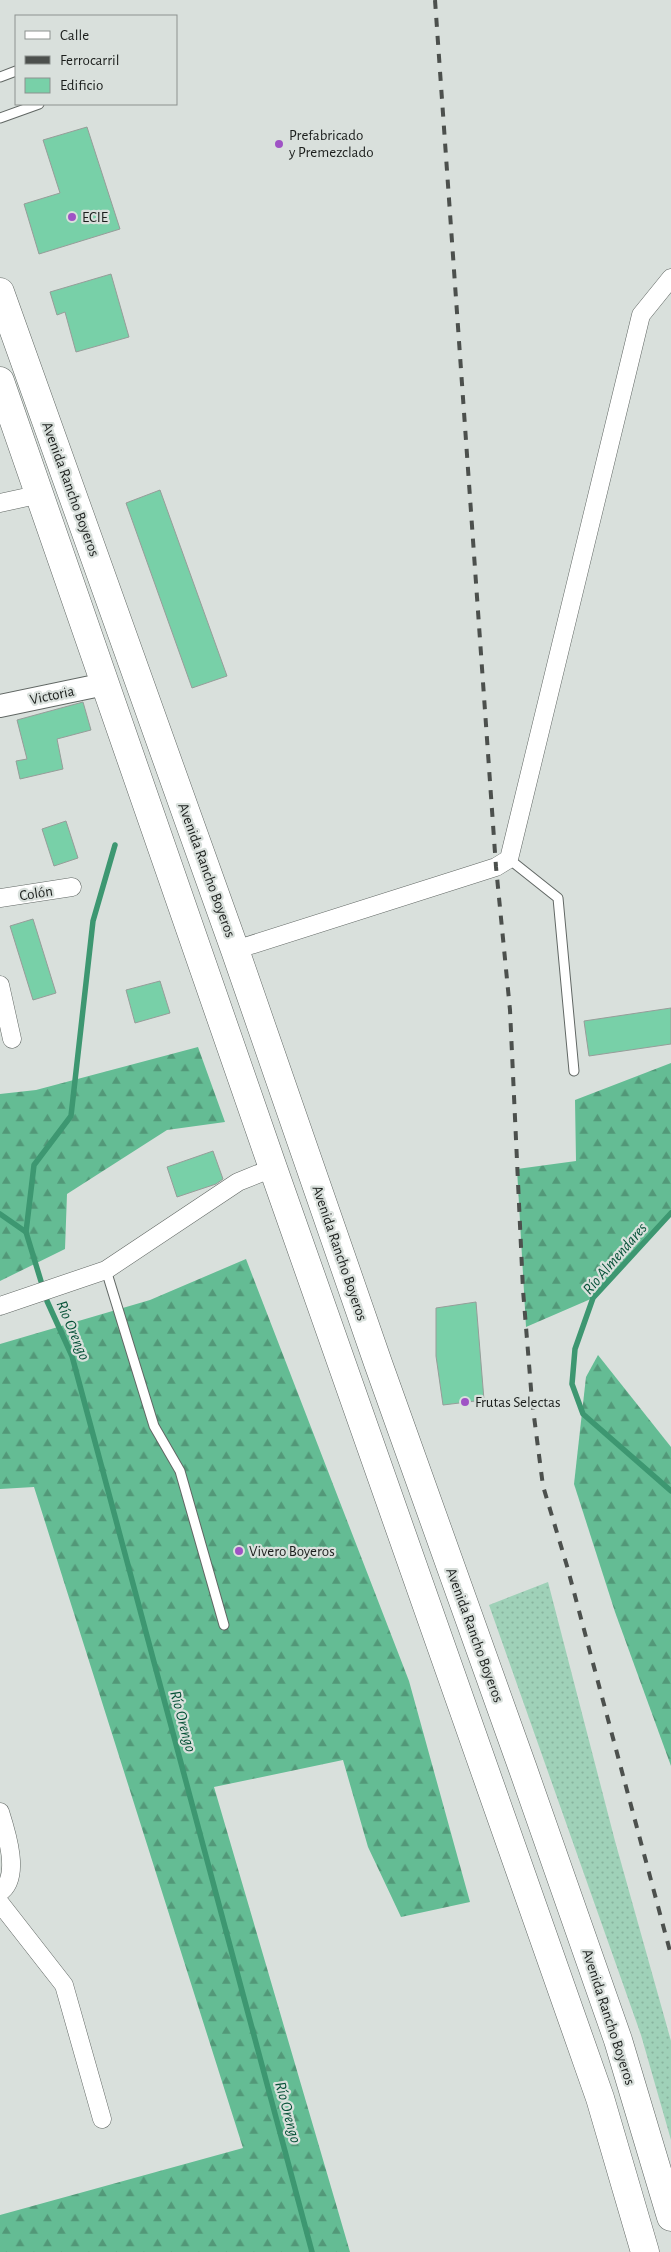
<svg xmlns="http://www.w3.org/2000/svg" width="671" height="2252" viewBox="0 0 671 2252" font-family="'Alegreya Sans',sans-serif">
<defs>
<pattern id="grass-dots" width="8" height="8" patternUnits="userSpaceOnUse" patternTransform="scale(1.25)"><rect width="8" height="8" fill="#9fd1b8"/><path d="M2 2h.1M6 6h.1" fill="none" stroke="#88b39e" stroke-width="1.8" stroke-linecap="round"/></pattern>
<pattern id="forest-firs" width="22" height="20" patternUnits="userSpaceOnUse" patternTransform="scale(1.25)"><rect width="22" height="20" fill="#64bc94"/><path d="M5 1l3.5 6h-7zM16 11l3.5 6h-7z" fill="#529878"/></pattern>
</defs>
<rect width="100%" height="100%" fill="#d9e0dc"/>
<polygon fill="url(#grass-dots)" points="548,1582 615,1841 671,2041 671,2140 641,2035 489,1605"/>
<g fill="url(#forest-firs)">
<polygon points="198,1047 225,1122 167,1130 67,1194 65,1249 0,1281 0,1094 36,1090"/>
<polygon points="671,1063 671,1213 593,1298 526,1327 517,1169 576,1161 575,1100"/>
<polygon points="246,1259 409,1681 470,1902 401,1917 368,1847 343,1760 214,1787 350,2252 0,2252 0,2215 243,2148 34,1487 0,1489 0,1344 150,1300"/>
<polygon points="598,1355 671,1447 671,1766 615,1612 574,1484 586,1377"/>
</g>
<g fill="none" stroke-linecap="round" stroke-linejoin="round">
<g stroke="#3d9771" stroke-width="5.5">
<polyline points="671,1213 593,1298 575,1349 572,1384 583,1414 671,1491"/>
<polyline points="0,1214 26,1232 47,1301 72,1356 312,2252"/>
<polyline points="26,1232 34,1165 71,1116 93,921 115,845"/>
</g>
</g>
<g fill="#78d0a8" stroke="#969d99">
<polygon points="87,127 120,229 39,254 24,204 60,193 43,140"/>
<polygon points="111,274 129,337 76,352 65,312 57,315 50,292"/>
<polygon points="160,490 227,676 192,688 126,503"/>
<polygon points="83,702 91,730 57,739 63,769 20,779 16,761 27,759 17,720"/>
<polygon points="66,821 78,858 54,866 42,829"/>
<polygon points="33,919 56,993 33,1000 10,926"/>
<polygon points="160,981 170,1013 135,1023 126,990"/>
<polygon points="671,1008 671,1044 589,1056 584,1021"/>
<polygon points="213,1151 223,1179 216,1184 177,1197 167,1167"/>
<polygon points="476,1302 484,1400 443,1405 436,1356 436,1308"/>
</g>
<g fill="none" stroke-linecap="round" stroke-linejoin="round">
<defs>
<g id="service">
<polyline points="0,77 16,71"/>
<polyline points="0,118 39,104"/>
<polyline points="509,859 558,898 574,1071"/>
<polyline points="106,1270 154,1426 180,1471 224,1625"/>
</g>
<g id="minor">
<polyline points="0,503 41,494"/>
<polyline points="0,898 72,887"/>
<polyline points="235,950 471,875 496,867 509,859 641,315 671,278"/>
<polyline points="0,985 12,1039"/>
<polyline points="0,1306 106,1270 238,1182 273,1168"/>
<path d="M0,1812C7,1834 21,1878 0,1892"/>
<polyline points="0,1903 64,1985 102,2119"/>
</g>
<polyline id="tertiary" points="0,706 105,684"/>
<g id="trunk">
<polyline points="0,292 235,950 378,1363 523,1769 618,2040 671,2217"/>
<polyline points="0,381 273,1168 600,2098 645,2252"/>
</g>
</defs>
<use href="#service" stroke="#616764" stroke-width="11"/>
<use href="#minor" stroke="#616764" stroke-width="19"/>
<use href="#tertiary" stroke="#616764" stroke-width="24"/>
<use href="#trunk" stroke="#616764" stroke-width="29"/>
<use href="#service" stroke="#fff" stroke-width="9"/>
<use href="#minor" stroke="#fff" stroke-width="18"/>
<use href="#tertiary" stroke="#fff" stroke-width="22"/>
<use href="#trunk" stroke="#fff" stroke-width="28"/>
<polyline stroke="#4c504d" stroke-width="4" stroke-dasharray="9 9" stroke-linecap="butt" points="435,0 496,867 510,1010 523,1290 532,1401 543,1486 567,1566 671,1955"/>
</g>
<g fill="#9f53c5" stroke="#d9e0dc" stroke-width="2">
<circle cx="279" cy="144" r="5"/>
<circle cx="72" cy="217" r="5"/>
<circle cx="465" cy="1402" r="5"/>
<circle cx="239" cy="1551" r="5"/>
</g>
<g text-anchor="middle" stroke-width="4.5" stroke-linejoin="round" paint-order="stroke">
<g font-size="15" fill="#1b1e1c" stroke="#d9e0dc" text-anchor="start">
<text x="289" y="140">Prefabricado<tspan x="289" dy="17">y Premezclado</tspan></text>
<text x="82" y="222">ECIE</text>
<text x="475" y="1407">Frutas Selectas</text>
<text x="249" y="1556">Vivero Boyeros</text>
</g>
<g font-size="15" fill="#1b1e1c" stroke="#d9e0dc">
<text transform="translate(71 489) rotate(70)" y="5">Avenida Rancho Boyeros</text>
<text transform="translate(52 695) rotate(-12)" y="5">Victoria</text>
<text transform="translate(207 870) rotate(70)" y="5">Avenida Rancho Boyeros</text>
<text transform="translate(36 893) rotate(-9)" y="5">Colón</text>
<text transform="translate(340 1253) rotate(71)" y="5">Avenida Rancho Boyeros</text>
<text transform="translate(475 1635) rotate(70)" y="5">Avenida Rancho Boyeros</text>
<text transform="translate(609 2017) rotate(72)" y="5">Avenida Rancho Boyeros</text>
</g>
<g font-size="16" font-style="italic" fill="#065137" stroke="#d9e0dc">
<text transform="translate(614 1258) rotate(-49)" y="6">Río Almendares</text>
<text transform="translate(74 1330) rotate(67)" y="6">Río Orengo</text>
<text transform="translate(184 1721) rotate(75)" y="6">Río Orengo</text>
<text transform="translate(289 2112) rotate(75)" y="6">Río Orengo</text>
</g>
</g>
<rect x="15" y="15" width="162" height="90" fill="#d9e0dc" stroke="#8d928f"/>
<rect x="25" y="31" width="25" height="8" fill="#ffffff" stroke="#8d928f"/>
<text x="60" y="40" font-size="15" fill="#1b1e1c">Calle</text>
<rect x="25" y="56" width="25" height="8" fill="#4c504d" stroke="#8d928f"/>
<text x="60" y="65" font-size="15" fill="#1b1e1c">Ferrocarril</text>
<rect x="25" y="78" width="25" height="15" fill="#78d0a8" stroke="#8d928f"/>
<text x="60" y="90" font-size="15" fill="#1b1e1c">Edificio</text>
</svg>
